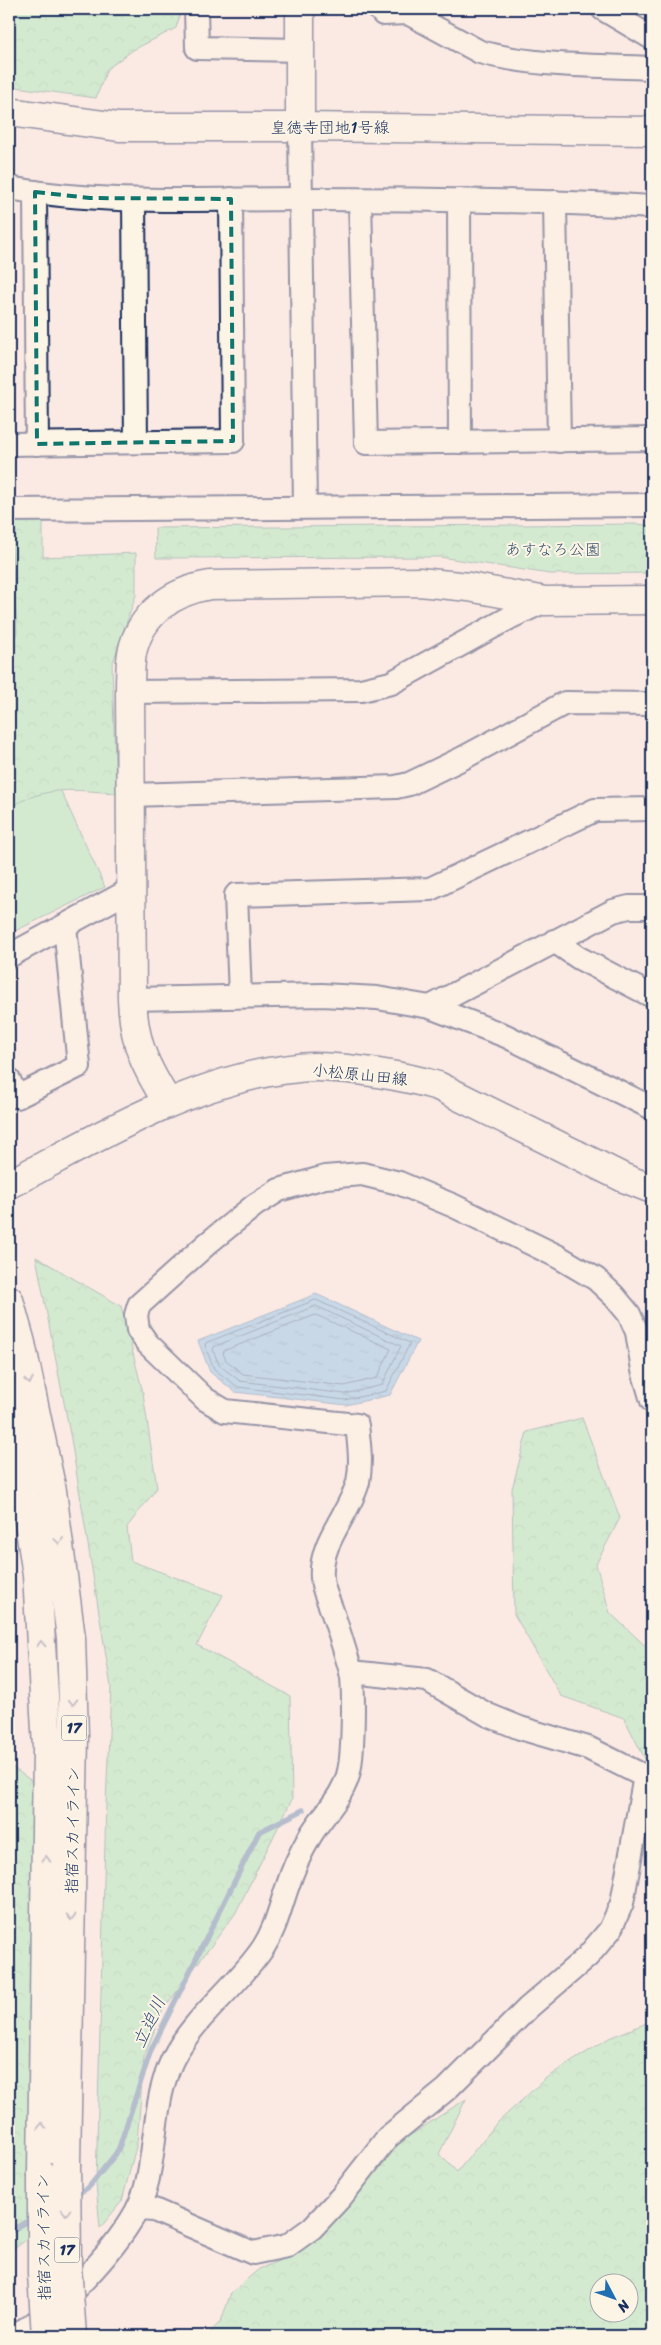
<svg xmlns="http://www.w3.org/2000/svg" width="661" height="2345" viewBox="0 0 661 2345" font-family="Sriracha,'Klee One',sans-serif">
<defs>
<pattern id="forest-crowns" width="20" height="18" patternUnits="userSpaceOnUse" patternTransform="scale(1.25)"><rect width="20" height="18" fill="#a4ebb9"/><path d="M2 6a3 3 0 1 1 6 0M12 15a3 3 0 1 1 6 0" fill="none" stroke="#8dcaa1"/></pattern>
<pattern id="water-ripples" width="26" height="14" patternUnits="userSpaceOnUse" patternTransform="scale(1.25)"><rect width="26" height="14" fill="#8bc4ea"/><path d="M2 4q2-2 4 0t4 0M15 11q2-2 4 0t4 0" fill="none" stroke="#71a0c1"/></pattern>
</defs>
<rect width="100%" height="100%" fill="#fbeae3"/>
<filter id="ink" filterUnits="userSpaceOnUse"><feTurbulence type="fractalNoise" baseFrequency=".02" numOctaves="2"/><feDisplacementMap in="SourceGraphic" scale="10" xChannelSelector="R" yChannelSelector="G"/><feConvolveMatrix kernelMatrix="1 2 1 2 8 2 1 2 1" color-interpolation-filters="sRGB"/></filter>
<g filter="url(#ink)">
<g fill="#a4ebb9" stroke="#608d8c">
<polygon points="9,521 17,632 9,654"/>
<polygon points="60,789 105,887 9,934 9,807 32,795"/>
</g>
<g fill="url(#forest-crowns)" stroke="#608d8c" fill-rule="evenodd">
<polygon points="9,9 181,9 181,11 176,28 133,50 107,69 96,98 9,86"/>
<path d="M43,519V557L136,553V595L112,665L116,793C71,790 51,785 9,807V654L17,632L10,521Z"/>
<polygon points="638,524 652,526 652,573 550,574 440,557 156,558 155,528"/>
<polygon points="36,1257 121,1306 143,1393 157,1488 127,1527 131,1561 223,1595 197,1645 290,1696 292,1799 235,1914 162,2011 144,2057 137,2143 122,2201 100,2228 96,2184 106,1804 111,1687 71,1439"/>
<polygon points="582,1418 620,1518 596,1564 610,1613 652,1652 652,1763 645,1759 624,1718 561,1696 514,1614 512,1489 527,1432"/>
<polygon points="9,1765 36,1784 31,2236 9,2253"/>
<path d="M652,2021V2336H207L221,2321L231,2293L259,2269L295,2254L329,2222L397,2144L466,2099L439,2154L457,2172L496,2124L546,2078L609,2038ZM598,2282H628V2312H598Z"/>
</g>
<polygon fill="url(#water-ripples)" stroke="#5e88b2" points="316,1294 418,1341 390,1395 346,1405 235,1392 210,1372 198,1341"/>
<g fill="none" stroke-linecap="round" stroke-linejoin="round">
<g stroke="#486b96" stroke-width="1">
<polygon points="316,1300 410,1343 386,1391 345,1400 238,1387 214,1369 205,1346 206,1343"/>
<polygon points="316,1306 401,1346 382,1385 345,1394 240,1381 219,1365 213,1350 214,1347"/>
<polygon points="316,1315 391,1349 377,1378 344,1386 243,1374 226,1360 223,1353 224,1351"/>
</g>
<g stroke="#5e88b2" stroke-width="5.5">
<polyline points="74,2196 89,2187 118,2151 151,2050 259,1832 303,1810"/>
<polyline points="9,2232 33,2218"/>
</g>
<defs>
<g id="minor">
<polyline points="196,9 197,48 300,50"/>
<path d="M379,9L383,14L408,13L480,52C536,67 595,65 652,68"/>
<polyline points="603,9 652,38"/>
<polyline points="300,127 305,506"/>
<path d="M9,188C105,205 202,199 300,199C417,199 535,200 652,207"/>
<polyline points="35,192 37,444"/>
<polyline points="134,200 136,442"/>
<polyline points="360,200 366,443 652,439"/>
<polyline points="459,200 460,442"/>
<polyline points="555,202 559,441"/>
<polyline points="9,444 233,441 231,199"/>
<polyline points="9,510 652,505"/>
<polyline points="130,692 361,690 391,683 511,617 545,601"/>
<polyline points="131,795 396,787 409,784 463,758 565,703 652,704"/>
<polyline points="554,941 579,958 652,996"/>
<polyline points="9,956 132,889"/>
<polyline points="240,996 236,895 430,889 595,810 652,809"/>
<polyline points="132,999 322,995 377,998 430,1007 506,1036 652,1108"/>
<polyline points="430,1007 613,911 629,907 652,907"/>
<polyline points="9,1080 17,1097 79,1066 65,926"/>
<polyline points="351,1672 427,1680 488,1715 520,1728 588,1748 652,1780"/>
<polyline points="138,2209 154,2210 253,2253 287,2246 312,2228 341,2197 388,2137 447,2089 528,2008 587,1957 610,1930 622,1903 645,1776"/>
<path d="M13,2336C57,2314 112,2254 136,2212C143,2199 148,2181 150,2167C157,2128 156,2087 177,2051C200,2012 238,1985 263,1948C276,1928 280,1907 288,1885C293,1869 301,1852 309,1838C321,1816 344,1797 349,1771C353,1755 355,1682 350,1668C344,1648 338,1628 331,1608C328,1599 322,1588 322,1578C319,1542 349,1515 358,1482C362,1463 359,1444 357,1425L225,1411L205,1399L147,1343L138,1330L136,1315L139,1305L208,1243L255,1205L279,1190L325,1177L362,1174L399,1183L454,1206L557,1256L596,1279L614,1296L629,1314L637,1332L643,1370L652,1401"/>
</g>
<g id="tertiary">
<polyline points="300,9 300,127"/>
<polyline points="9,112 119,127 300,127 652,131"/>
<path d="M168,1103C145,1066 134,1044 132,999L130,692C130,679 130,665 132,653C140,614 173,591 210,585L419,582L469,587L545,601L652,600"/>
<path d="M9,1184C92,1141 176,1089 269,1072C285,1070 302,1066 318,1067C354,1068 404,1076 438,1086L624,1178L652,1189"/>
</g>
<g id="primary">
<polyline points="9,1300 21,1343 52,1491 71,1638 74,1736 66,2163"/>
<polyline points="9,1391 37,1575 47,1747 42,2175"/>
</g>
</defs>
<use href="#minor" stroke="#1b2f5e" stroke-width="26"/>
<use href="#tertiary" stroke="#1b2f5e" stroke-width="31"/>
<use href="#primary" stroke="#1b2f5e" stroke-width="31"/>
<use href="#minor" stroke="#fcf5e5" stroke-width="22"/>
<use href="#tertiary" stroke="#fcf5e5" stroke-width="28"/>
<use href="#primary" stroke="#fcf5e5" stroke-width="28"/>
<defs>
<g id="primary-bridge">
<polyline points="66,2163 67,2266 72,2336"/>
<polyline points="42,2175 42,2274 46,2336"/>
</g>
</defs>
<use href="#primary-bridge" stroke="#1b2f5e" stroke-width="31" stroke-linecap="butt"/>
<use href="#primary-bridge" stroke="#fcf5e5" stroke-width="28"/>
</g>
<defs><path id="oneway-chevron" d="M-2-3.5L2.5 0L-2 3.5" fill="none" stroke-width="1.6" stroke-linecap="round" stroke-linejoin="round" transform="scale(1.25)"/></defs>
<g stroke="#8c92a2">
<use href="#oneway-chevron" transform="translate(29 1381) rotate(78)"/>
<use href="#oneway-chevron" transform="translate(59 1541) rotate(82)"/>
<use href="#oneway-chevron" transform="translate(41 1644) rotate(-93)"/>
<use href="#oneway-chevron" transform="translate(73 1702) rotate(88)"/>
<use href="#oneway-chevron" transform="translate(46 1859) rotate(-89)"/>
<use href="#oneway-chevron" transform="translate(71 1917) rotate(91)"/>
<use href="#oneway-chevron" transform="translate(42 2126) rotate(-89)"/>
<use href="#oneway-chevron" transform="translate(66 2212) rotate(90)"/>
</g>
</g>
<path d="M0 0H661V2345H0ZM35,192L90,198L231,199L233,441L37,444Z" fill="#fbeae3" fill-opacity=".55" fill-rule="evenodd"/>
<path fill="none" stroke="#0f766e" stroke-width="4" stroke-dasharray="10 6" stroke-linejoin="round" d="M35,192L90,198L231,199L233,441L37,444Z"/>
<g text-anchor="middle" stroke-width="4" stroke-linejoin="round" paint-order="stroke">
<g fill="#fcf5e5" stroke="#5e6a86" stroke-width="1">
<rect x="61.5" y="1715.5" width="25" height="25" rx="4"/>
<rect x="54.5" y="2237.5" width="25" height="25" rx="4"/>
</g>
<g font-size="15" font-weight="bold" fill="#1b2f5e">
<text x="74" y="1733">17</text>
<text x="67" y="2255">17</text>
</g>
<g font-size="16" fill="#1b2f5e" stroke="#fcf5e5">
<text x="330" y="133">皇徳寺団地1号線</text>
<text transform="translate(360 1074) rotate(6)" y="6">小松原山田線</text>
<text transform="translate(72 1830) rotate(-89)" y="6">指宿スカイライン</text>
<text transform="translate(43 2237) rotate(-91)" y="6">指宿スカイライン</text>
</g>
<g font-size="16" fill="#365570" stroke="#fcf5e5">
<text x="553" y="555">あすなろ公園</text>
</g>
<g font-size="18" font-style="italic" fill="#375481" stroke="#fcf5e5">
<text transform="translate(149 2022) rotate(-65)" y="6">立迫川</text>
</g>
</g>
<rect width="661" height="2345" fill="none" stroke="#fcf5e5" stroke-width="30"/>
<rect x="15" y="15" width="631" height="2315" fill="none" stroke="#1b2f5e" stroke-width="2" filter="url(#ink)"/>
<g transform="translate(614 2298) rotate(131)"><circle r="24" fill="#fcf5e5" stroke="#a2a6af"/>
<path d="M0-4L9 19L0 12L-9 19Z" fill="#1f6fb2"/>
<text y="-8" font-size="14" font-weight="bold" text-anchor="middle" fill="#1b2f5e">N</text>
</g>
</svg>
